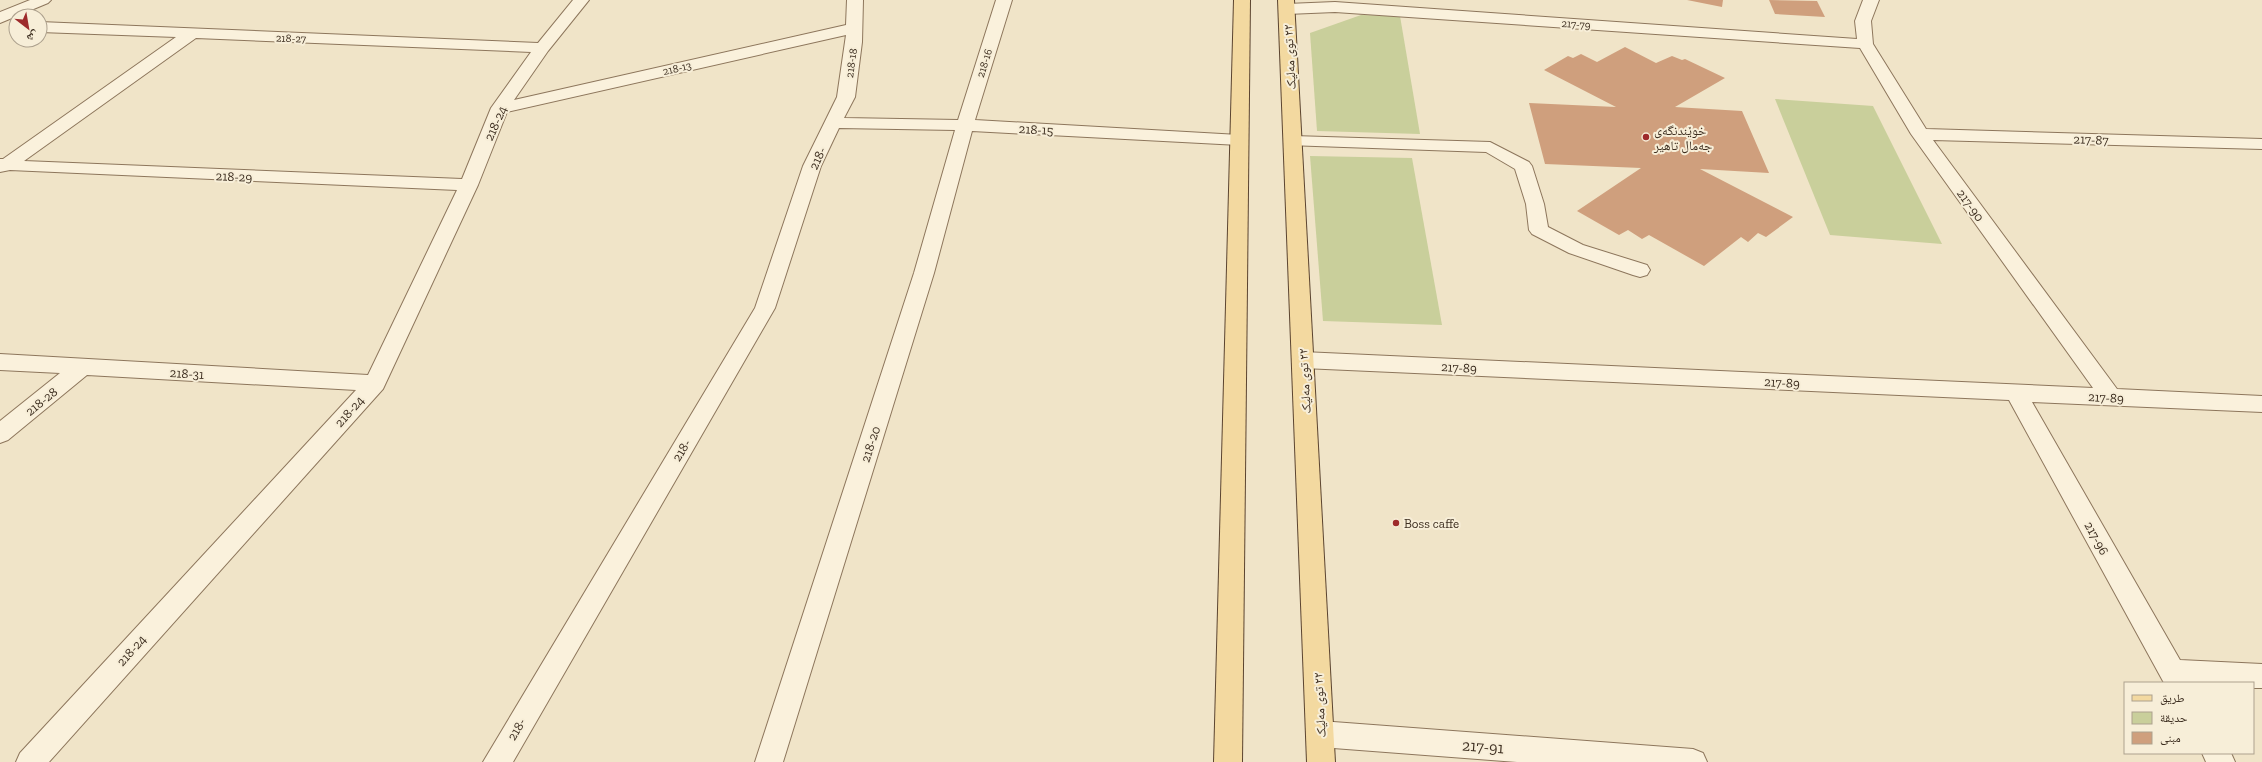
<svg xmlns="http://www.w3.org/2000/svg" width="2262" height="762" viewBox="0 0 2262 762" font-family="'Zilla Slab','Noto Naskh Arabic',serif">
<rect width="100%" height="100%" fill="#f0e4c8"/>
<g fill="#c9cf9b">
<polygon points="1361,15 1400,16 1420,134 1317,131 1310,33"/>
<polygon points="1775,99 1873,106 1942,244 1830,235"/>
<polygon points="1310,156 1412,158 1442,325 1323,321"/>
</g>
<g fill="#cf9f7d">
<polygon points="1687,0 1723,0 1722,7"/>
<polygon points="1769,0 1817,1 1825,17 1775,14"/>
<polygon points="1625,47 1656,63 1672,56 1682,60 1685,59 1725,78 1675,107 1742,111 1769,173 1700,169 1793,217 1766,237 1758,233 1748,242 1741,237 1704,266 1649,235 1642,239 1628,230 1619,235 1577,211 1641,168 1545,164 1529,103 1616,107 1544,70 1568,56 1573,58 1581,54 1597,62"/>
</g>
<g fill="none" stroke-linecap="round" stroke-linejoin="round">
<defs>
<polygon id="lane" points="1293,136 1490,142 1529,162 1532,166 1544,204 1548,227 1583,245 1647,265 1650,270 1647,275 1640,277 1633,275 1569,253 1532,234 1529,230 1526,204 1515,169 1486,152 1287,145 1284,141 1287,137"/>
<g id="street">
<polygon points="30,0 51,0 48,3 0,23 0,12"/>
<path d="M573,0H589L548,51L514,100L846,25L847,0H863L862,42L855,97L844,118L958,120L996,0H1012L975,120L1239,135L1245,136L1248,140L1245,144L1239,145L972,131L934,273L783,762H755L914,273L955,130L839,128L821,166L775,308L513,762H483L755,308L803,166L837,97L846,35L507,112L478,185L383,389L49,762H16L20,753L356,390L87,375L8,440L0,443V421L60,373L0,370V354L368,375L457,190L10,170L0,172V159H3L176,37L40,32V22L538,43ZM196,38L531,52L491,108L462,179L24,161Z"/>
<polygon points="1863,0 1879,0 1871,21 1873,44 1926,129 2262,139 2262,149 1933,140 2117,389 2262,396 2262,412 2032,402 2180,660 2262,664 2262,688 2253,688 2253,683 2164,683 2009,400 1303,368 1295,365 1292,360 1295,355 1303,352 2093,388 1911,134 1860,48 1335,12 1287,14 1282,12 1279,9 1282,6 1287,4 1335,2 1857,39 1855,21"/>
<polygon points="1320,721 1693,749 1703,753 1707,762 1517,762 1320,747 1310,743 1306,734 1310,725"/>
<polygon points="2202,753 2231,753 2235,762 2206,762"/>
</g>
<g id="primary">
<polygon points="1234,0 1250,0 1242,762 1214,762"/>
<polygon points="1278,0 1294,0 1335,762 1307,762"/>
</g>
</defs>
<use href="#lane" stroke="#8d765c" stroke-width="2"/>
<use href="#street" stroke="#8d765c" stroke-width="2"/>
<use href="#primary" stroke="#5b4430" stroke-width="2"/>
<use href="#lane" fill="#faf1dc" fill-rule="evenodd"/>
<use href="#street" fill="#faf1dc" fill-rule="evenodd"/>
<use href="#primary" fill="#f3d9a0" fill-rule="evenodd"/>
</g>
<g fill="#9e2a2b" stroke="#f7eed8" stroke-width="1.5">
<circle cx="1646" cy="137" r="4"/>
<circle cx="1396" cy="523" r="4"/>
</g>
<g text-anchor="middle" stroke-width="4" stroke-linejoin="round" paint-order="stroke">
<g font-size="11" fill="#3d2e20" stroke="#f7eed8">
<text transform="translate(1576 24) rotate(4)" y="4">217-79</text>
<text transform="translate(291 38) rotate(2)" y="4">218-27</text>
<text transform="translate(851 63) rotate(-82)" y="4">218-18</text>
<text transform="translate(984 63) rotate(-73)" y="4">218-16</text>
<text transform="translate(677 68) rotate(-13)" y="4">218-13</text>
</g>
<g font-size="13" fill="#3d2e20" stroke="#f7eed8">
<text transform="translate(1289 57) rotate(-93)" y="5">٢٢ توی مەلیک</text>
<text transform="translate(495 123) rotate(-66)" y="5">218-24</text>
<text transform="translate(1036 129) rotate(3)" y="5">218-15</text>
<text transform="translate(2091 139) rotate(2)" y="5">217-87</text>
<text transform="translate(817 158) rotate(-66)" y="5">218-</text>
<text transform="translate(234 176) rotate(2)" y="5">218-29</text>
<text transform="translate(1971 205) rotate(54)" y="5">217-90</text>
<text transform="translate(1459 367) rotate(3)" y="5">217-89</text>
<text transform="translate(187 373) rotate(3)" y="5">218-31</text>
<text transform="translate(1304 381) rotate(-93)" y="5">٢٢ توی مەلیک</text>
<text transform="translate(1782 382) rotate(3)" y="5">217-89</text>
<text transform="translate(2106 397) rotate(3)" y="5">217-89</text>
<text transform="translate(41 401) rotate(-39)" y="5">218-28</text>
<text transform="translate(349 411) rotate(-48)" y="5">218-24</text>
<text transform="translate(870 444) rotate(-72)" y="5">218-20</text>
<text transform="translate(681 450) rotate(-59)" y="5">218-</text>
<text transform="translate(2097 538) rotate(61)" y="5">217-96</text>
<text transform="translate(131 650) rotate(-48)" y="5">218-24</text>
<text transform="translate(1319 705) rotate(-93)" y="5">٢٢ توی مەلیک</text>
<text transform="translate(516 729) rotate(-60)" y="5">218-</text>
</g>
<g font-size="13" fill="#3d2e20" stroke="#f7eed8" text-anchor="start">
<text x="1654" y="135">خوێندنگەی<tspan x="1654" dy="15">جەمال تاهیر</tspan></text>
<text x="1404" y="528">Boss caffe</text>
</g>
<g font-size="16" fill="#3d2e20" stroke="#f7eed8">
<text transform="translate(1483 746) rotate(4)" y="6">217-91</text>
</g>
</g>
<rect x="2124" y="682" width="130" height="72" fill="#f7eed8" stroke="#ada18e"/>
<rect x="2132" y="695" width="20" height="6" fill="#f3d9a0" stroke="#ada18e"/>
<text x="2160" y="702" font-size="12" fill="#3d2e20">طريق</text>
<rect x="2132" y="712" width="20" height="12" fill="#c9cf9b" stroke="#ada18e"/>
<text x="2160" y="722" font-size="12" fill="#3d2e20">حديقة</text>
<rect x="2132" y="732" width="20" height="12" fill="#cf9f7d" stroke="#ada18e"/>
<text x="2160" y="742" font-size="12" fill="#3d2e20">مبنى</text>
<g transform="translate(28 28) rotate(149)"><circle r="19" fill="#f7eed8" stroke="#ada18e"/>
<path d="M0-3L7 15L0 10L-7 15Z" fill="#9e2a2b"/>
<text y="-6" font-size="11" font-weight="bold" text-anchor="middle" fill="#3d2e20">ش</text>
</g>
</svg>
